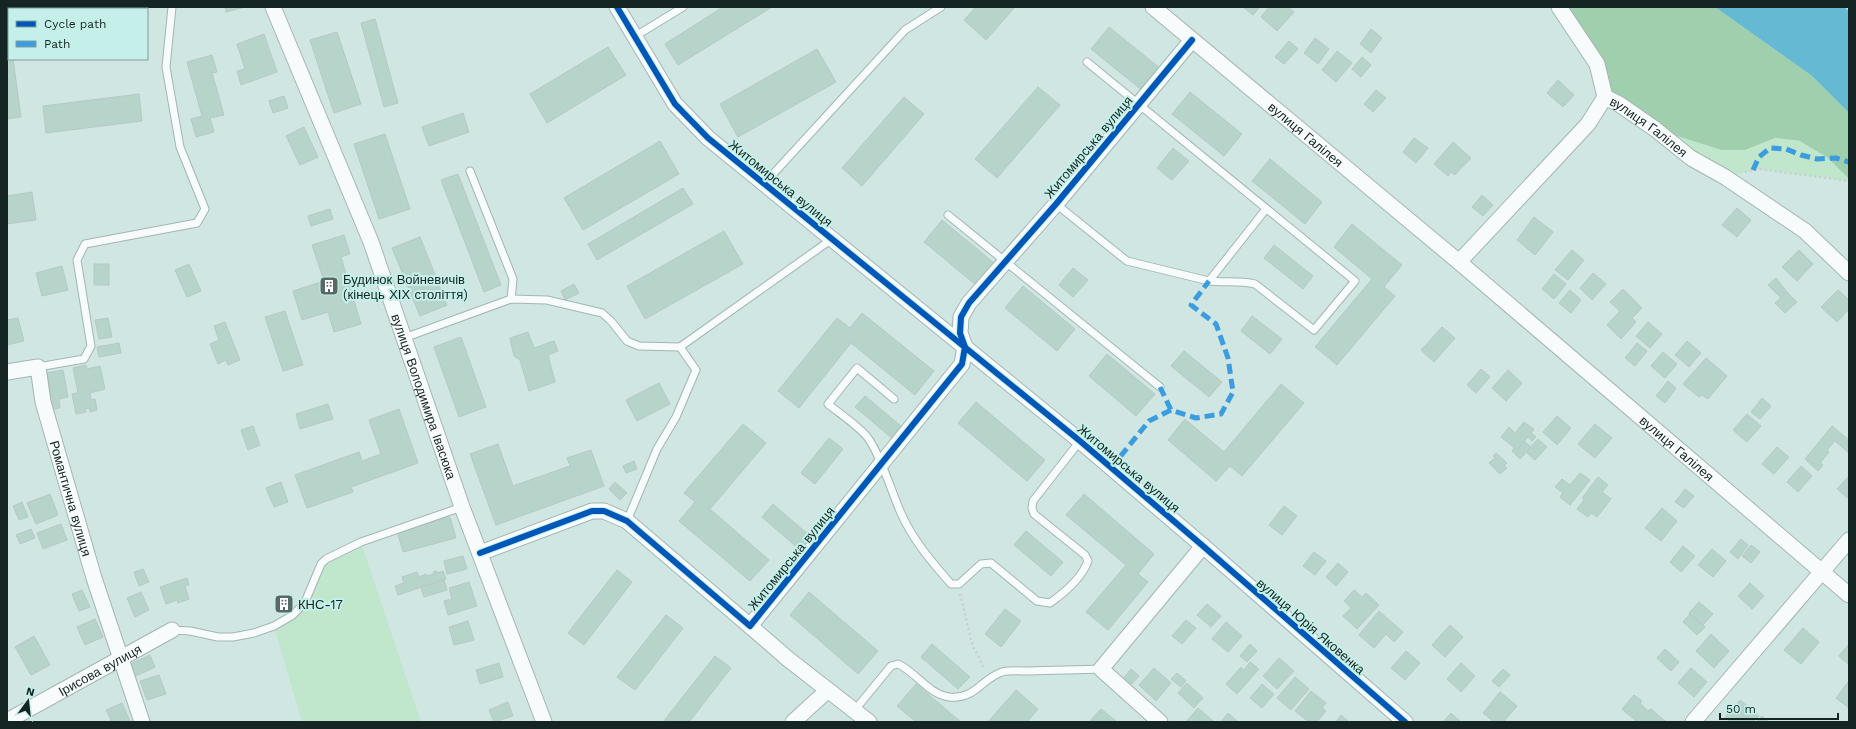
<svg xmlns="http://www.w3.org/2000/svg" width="1856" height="729" viewBox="0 0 1856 729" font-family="'Work Sans',sans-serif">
<rect width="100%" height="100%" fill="#cfe6e3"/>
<g fill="#c0e6cc">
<polygon points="1655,129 1687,138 1745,150 1775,138 1800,141 1828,158 1845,174 1849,181 1759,169 1725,177"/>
<polygon points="361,542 421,722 302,722 274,626 305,602 321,564"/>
</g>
<polygon fill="#a0cfae" points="1559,7 1715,7 1812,76 1849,113 1849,179 1828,158 1800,141 1775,138 1745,150 1722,150 1655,129 1619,104 1602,79"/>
<polygon fill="#66b9d2" points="1715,7 1844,7 1849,11 1849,113 1812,76"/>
<g fill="#b7d4cb" stroke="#b7c8c4">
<polygon points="225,7 245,7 226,12"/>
<polygon points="723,7 772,7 678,65 665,44"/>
<polygon points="976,7 1015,7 986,40 964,20"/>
<polygon points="1243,7 1260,7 1253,15"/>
<polygon points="1269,7 1288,7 1294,12 1277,31 1261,17"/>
<polygon points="375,19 398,103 384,107 361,23"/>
<polygon points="1109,27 1161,69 1143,91 1091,49"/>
<polygon points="1371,29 1382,38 1371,53 1360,44"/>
<polygon points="9,32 9,59 13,59 21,117 7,119 7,33"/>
<polygon points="337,32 361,104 334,113 310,40"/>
<polygon points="264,34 277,72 241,85 237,71 245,69 237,44"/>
<polygon points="1315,38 1329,49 1318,64 1304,53"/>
<polygon points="1289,41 1298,49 1284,64 1275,57"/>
<polygon points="608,47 626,75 547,123 530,94"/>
<polygon points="817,49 836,82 738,137 720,104"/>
<polygon points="1337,51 1352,63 1336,82 1322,70"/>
<polygon points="212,55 217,72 212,73 224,115 210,118 214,132 196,137 191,119 202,116 187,62"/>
<polygon points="1362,57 1371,65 1361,77 1352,69"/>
<polygon points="1558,80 1574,95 1563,107 1547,93"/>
<polygon points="1038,87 1060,105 997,178 975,159"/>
<polygon points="1376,90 1386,98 1373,112 1364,104"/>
<polygon points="1190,92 1242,134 1224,156 1172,114"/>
<polygon points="139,94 142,121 46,133 43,106"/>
<polygon points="284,96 288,108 273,113 269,101"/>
<polygon points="904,97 924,114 862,186 842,168"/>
<polygon points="463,113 469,132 429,146 422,127"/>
<polygon points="304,127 318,157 300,165 286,136"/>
<polygon points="385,134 410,209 379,219 354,144"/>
<polygon points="1414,138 1428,148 1416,163 1403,152"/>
<polygon points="660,141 679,174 583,230 564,198"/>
<polygon points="1453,142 1471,158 1455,175 1451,172 1448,176 1434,164"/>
<polygon points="1173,148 1189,161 1172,180 1157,168"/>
<polygon points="1270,159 1322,202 1305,224 1252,181"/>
<polygon points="458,174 501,285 484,292 441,180"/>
<polygon points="683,188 693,204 597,260 588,244"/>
<polygon points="32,192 36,220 7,224 7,196"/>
<polygon points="1482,195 1493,205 1483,216 1472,207"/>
<polygon points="1737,208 1751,220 1737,237 1722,225"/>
<polygon points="330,209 333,219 311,226 308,216"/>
<polygon points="1534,217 1553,232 1535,255 1517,240"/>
<polygon points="942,220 994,263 976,285 924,242"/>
<polygon points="1352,224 1402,265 1384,287 1395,296 1337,365 1315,347 1372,279 1334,247"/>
<polygon points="724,231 743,264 645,319 627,286"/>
<polygon points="344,235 350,254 341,257 361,324 334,332 328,312 302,320 293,291 324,281 312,245"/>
<polygon points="420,237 447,305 420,316 392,248"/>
<polygon points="1274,245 1313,276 1303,289 1264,258"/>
<polygon points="1572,250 1584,260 1568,280 1555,270"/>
<polygon points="1799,250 1813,264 1797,281 1782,267"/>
<rect x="94" y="264" width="15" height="21"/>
<polygon points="189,264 201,291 187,297 175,270"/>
<polygon points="62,266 68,290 42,296 36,273"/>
<polygon points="1073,268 1088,280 1073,297 1059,285"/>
<polygon points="1593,273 1606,284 1592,300 1580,288"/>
<polygon points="1554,274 1566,284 1554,299 1542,289"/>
<polygon points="1776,278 1787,292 1781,298 1768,285"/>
<polygon points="574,284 579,293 565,300 561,291"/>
<polygon points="1023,286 1075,329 1057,351 1005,308"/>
<polygon points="1623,289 1642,308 1632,318 1636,322 1621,339 1607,325 1620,311 1610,302"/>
<polygon points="1570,290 1581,300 1571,313 1559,303"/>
<polygon points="1838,290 1849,300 1849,309 1837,322 1821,307"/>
<polygon points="1787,292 1797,302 1785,313 1775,303"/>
<polygon points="285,311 303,365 283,371 265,317"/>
<polygon points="862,313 934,371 915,395 851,343 799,408 778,391 837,318 850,328"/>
<polygon points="1252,316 1282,339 1270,354 1241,331"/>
<polygon points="18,318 24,341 7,345 7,320"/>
<polygon points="108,318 112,337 99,339 95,320"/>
<polygon points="225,322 240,360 228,365 226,360 218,364 210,344 219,340 214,326"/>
<polygon points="1648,322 1662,334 1650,348 1636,336"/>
<polygon points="1442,327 1455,338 1434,362 1421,350"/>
<polygon points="528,332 534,348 554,341 558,351 548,355 555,382 529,391 520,360 514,356 510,338"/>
<polygon points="461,337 486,407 459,417 434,347"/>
<polygon points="1687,341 1701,353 1689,367 1675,355"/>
<polygon points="119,343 121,353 99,357 97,347"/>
<polygon points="1637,343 1647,351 1635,366 1625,358"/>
<polygon points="1184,351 1222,382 1209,397 1171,366"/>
<polygon points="1663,352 1677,364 1665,378 1651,366"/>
<polygon points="1107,354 1155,394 1136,416 1089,376"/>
<polygon points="1706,358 1727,376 1708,399 1702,395 1699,397 1683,384"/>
<polygon points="86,365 87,369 100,366 105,389 90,393 91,400 95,399 97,410 90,412 89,408 85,409 86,412 76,414 72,394 78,393 73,368"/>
<polygon points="1481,369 1490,377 1476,393 1467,385"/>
<polygon points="63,370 68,397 59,399 60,408 54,409 47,373"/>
<polygon points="1508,370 1522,383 1506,401 1492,388"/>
<polygon points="1668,381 1676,388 1665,403 1656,396"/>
<polygon points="659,383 670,404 637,421 626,400"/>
<polygon points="1281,384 1304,403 1242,476 1230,466 1216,481 1168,440 1185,419 1224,452"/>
<polygon points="865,396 902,427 893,439 855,407"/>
<polygon points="1762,398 1771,406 1760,419 1751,412"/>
<polygon points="976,402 1045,460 1027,481 958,423"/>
<polygon points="328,404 333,419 300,429 296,414"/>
<polygon points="399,409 418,463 351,487 353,492 307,508 295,475 359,452 362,461 381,454 369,420"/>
<polygon points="1747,414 1761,426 1747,442 1733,430"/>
<polygon points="1557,416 1571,428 1557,445 1543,432"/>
<polygon points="1524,422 1534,429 1531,433 1536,437 1532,441 1528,437 1517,450 1501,437 1509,427 1515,433"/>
<polygon points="743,424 766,443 710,509 769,560 750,581 679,521 695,502 684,493"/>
<polygon points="1595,424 1612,438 1595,458 1578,444"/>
<polygon points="253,426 260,445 248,450 241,430"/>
<polygon points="1832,426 1849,440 1849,453 1835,441 1827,450 1829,452 1820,463 1823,465 1818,471 1805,459"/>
<polygon points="829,438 843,449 815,484 801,473"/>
<polygon points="1538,439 1547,447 1535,460 1526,452"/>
<polygon points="1524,441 1531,447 1520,459 1512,451 1514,448 1517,450"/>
<polygon points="498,444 513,486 570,466 567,458 591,450 604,486 496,525 470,454"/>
<polygon points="1777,447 1789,457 1774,474 1762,464"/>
<polygon points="1496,453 1507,463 1504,466 1507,468 1500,474 1489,463 1495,458 1493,456"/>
<polygon points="634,461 637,469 626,473 623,466"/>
<polygon points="1801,466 1812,476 1798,492 1787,482"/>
<polygon points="1580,473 1590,480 1570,505 1560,497 1563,493 1555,487 1562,479 1570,485"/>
<polygon points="1849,476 1849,499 1837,489"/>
<polygon points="1598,477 1608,485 1602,492 1611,499 1597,517 1591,513 1588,517 1577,509 1584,500 1582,498"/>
<polygon points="281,482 288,502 274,507 266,488"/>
<polygon points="615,482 627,493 620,500 609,489"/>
<polygon points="1685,489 1694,496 1684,508 1675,502"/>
<polygon points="50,494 58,515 36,524 27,503"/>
<polygon points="1084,494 1154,554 1138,574 1148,582 1108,630 1086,612 1126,565 1066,515"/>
<polygon points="22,502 28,517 19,520 13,506"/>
<polygon points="773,504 811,537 800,550 762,517"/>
<polygon points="1284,506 1297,516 1282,535 1269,525"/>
<polygon points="1662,508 1677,521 1661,541 1645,528"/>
<polygon points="450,517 456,538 403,552 397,531"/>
<polygon points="61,524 67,540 43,549 37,533"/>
<polygon points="31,529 35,538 20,544 16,535"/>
<polygon points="1026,531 1063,562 1051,576 1014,545"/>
<polygon points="1741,539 1748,545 1738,559 1730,552"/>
<polygon points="1751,545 1760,552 1751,563 1742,556"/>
<polygon points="1683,546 1695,556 1681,572 1670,562"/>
<polygon points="1712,549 1726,561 1713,577 1698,565"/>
<polygon points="1314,552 1326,561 1315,575 1303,566"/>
<polygon points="463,556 467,569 447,574 444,561"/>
<polygon points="1338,563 1348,572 1336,586 1326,577"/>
<polygon points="143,569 149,582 139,586 134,572"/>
<polygon points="617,570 632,582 584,645 568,633"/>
<polygon points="437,571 437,573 443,571 446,579 398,595 395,586 404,583 402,577 417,572 419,577 426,574 427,576 434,574 433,572"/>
<polygon points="187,578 189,585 185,586 189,599 178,603 177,600 166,604 160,587"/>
<polygon points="444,580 447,590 424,597 421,587"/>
<polygon points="469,582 477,606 448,615 444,601 452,599 449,588"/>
<polygon points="1750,583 1764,596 1752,609 1738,596"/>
<polygon points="82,590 90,607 79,611 72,594"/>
<polygon points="1354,590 1362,597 1366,593 1379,605 1357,629 1343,616 1351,608 1344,601"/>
<polygon points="141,592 149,610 135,617 127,598"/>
<polygon points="809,592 878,651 858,674 790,615"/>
<polygon points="290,597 292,609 278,612 276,600"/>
<polygon points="1699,602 1713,614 1703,625 1689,613"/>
<polygon points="1207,604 1221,616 1211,627 1197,615"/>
<polygon points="1005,609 1021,621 1001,647 985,634"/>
<polygon points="1379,611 1403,632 1394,642 1386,634 1374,648 1359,635"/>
<polygon points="1690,614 1705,627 1697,635 1683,622"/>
<polygon points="666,615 683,628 635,690 617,677"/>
<polygon points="95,619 103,637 85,645 77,627"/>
<polygon points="1186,620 1196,628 1182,644 1172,636"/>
<polygon points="468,621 474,640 454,645 449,627"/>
<polygon points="1226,622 1242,636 1228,652 1212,639"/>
<polygon points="1450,625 1463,637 1445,657 1432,645"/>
<polygon points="1803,628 1819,642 1801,664 1784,650"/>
<polygon points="1711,634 1729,651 1714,668 1696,651"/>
<polygon points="34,636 50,665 31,675 15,647"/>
<polygon points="932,644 970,677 958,689 921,657"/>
<polygon points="1250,644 1257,651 1247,662 1240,656"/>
<polygon points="1849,644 1849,665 1839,656"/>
<polygon points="1665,649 1679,662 1671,671 1657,658"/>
<polygon points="1406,651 1420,663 1405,680 1391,668"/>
<polygon points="150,655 155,667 134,677 128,665"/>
<polygon points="715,656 731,668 689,722 663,722"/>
<polygon points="1279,658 1294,671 1277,689 1263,676"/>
<polygon points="1250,662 1259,669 1237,694 1226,684 1241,667 1244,670"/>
<polygon points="499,663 503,677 480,684 476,670"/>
<polygon points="1461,663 1475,676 1461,692 1447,679"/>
<polygon points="1154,668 1171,683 1156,701 1139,685"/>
<polygon points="1691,668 1707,682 1694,697 1678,683"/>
<polygon points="1131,669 1139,676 1128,688 1120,682"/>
<polygon points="1503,669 1510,675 1499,687 1492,681"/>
<polygon points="1177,673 1186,681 1181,687 1171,679"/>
<polygon points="159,675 166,694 147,700 140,681"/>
<polygon points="1295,677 1309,689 1291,710 1277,698"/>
<polygon points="1849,681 1849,708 1836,698"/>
<polygon points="1187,683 1203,698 1194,708 1178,693"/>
<polygon points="916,684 961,722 916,722 897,706"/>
<polygon points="1262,684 1274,694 1262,708 1250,698"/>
<polygon points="1016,690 1038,709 1027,722 988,722"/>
<polygon points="1311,691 1326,703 1322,708 1326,711 1317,722 1309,722 1295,711"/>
<polygon points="1500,692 1517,706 1503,722 1494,722 1483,713"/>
<polygon points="1634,695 1642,701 1640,703 1648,711 1651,709 1666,722 1637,722 1622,709"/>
<polygon points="1740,700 1759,716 1753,722 1731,722 1725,717"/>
<polygon points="508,702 513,716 494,722 489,710"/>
<polygon points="122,703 130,721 112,722 106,710"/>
<polygon points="1198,708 1213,721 1213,722 1186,722"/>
<polygon points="1101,709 1116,721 1115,722 1089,722"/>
<polygon points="1228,713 1238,722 1221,722"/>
<polygon points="1451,713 1461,722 1443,722"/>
<polygon points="1341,715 1349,722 1336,722"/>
<polygon points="1762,716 1769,722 1757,722"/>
</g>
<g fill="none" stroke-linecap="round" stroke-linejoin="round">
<defs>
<g id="service">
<polyline points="634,37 683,7"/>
<polyline points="470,171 513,279 511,299"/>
<polyline points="764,184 905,30 941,7"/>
<path d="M1056,204L1127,261L1209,281C1224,283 1239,280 1255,284L1314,330L1355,281L1087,62"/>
<polyline points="948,215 1160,387"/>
<polyline points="1209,281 1266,209"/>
<polyline points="404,338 511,299 547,300 602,313 611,321 627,341 639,346 680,347 832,239"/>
<polyline points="38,367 84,359 91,346 77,260 85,244 197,223 205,209 180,147 166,67 172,7"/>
<path d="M894,399L857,368L828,404C839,413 860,427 868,438C881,456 891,490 900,511C912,539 931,561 951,584H959L981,564L991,563L1037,601L1050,603C1064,593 1082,578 1088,561L1085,555L1034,514L1032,508L1033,501L1080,441"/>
<polyline points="627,521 657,449 676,417 696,370 680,347"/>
<polyline points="172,630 190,631 218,637 233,637 254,633 274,626 293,615 305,602 321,564 326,559 361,542 462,507"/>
<path d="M854,711L891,666L898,664C916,672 928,694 949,697C975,700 981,679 1002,672C1010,670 1022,671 1030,671C1053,670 1077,670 1101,669"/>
</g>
<g id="minor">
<path id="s1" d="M273,7L371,242L462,507L544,722"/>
<polyline points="617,7 675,104 708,138 1080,441 1203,546 1405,722"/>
<path id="s2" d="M1153,7L1459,262L1849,595"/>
<polyline points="1559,7 1597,64 1605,97"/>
<path id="s3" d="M1605,97L1619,104L1655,129L1691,158L1725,177L1805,231L1849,273"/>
<polyline points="1459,262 1588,124 1605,97"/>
<path id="s4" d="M7,372L38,367L43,402L94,578L142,722"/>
<polyline points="480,553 592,511 604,511 627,521 750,626 962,364 965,347 960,333 961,317 969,303 1056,204 1192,40"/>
<polyline points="750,626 788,659 869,722"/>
<path id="s5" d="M7,721L172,630"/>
<polyline points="793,722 828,690"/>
<polyline points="1160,722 1101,669 1203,546"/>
<polyline points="1693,722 1849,540"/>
</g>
</defs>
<use href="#service" stroke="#a3b6b3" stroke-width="9"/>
<use href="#minor" stroke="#a3b6b3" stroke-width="17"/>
<g stroke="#c8cfcf" stroke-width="2.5" stroke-dasharray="2 3" stroke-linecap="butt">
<polyline points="1745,172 1759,169 1849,181"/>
<polyline points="960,594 973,647 979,657 984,670"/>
</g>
<use href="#service" stroke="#f8fbfb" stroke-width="7"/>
<use href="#minor" stroke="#f8fbfb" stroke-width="15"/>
<g stroke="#3b9ce0" stroke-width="5" stroke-dasharray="10 5" stroke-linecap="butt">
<polyline points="1753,170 1759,157 1770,148 1786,149 1801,155 1817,159 1836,158 1849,162"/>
<polyline points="1160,387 1171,410"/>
<polyline points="1111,468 1149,421 1171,410 1196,418 1221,414 1233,392 1228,358 1216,324 1191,305 1209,281"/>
</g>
<defs>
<g id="cycleway">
<polyline points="617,7 675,104 708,138 1080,441 1203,546 1405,722"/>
<polyline points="480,553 592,511 604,511 627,521 750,626 962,364 965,347 960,333 961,317 969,303 1056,204 1192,40"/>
</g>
</defs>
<use href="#cycleway" stroke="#c5f0ea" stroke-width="8"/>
<use href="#cycleway" stroke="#0057b8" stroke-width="6"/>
</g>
<defs>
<symbol id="building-square" viewBox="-11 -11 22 22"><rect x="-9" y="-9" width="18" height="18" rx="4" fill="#566966" stroke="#c5f0ea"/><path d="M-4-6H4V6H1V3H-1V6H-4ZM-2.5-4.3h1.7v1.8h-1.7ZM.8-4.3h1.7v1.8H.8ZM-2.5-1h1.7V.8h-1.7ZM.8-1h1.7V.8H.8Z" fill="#fff"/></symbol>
</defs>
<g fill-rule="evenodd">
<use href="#building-square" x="318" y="275" width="22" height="22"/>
<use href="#building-square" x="273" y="593" width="22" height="22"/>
</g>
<g text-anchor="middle" stroke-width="4" stroke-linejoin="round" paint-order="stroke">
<g font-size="13" fill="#152523" stroke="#c5f0ea">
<text dy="5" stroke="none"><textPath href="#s3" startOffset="53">вулиця Галілея</textPath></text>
<text dy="5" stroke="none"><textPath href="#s2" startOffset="199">вулиця Галілея</textPath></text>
<text transform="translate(1088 147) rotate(-50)" y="5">Житомирська вулиця</text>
<text transform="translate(781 183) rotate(39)" y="5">Житомирська вулиця</text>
<text dy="5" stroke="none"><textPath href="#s1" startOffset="418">вулиця Володимира Івасюка</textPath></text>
<text dy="5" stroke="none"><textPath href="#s2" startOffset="685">вулиця Галілея</textPath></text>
<text transform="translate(1129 468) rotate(40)" y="5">Житомирська вулиця</text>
<text dy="5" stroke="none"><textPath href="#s4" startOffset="167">Романтична вулиця</textPath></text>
<text transform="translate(791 558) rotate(-51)" y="5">Житомирська вулиця</text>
<text transform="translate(1311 626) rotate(41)" y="5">вулиця Юрія Яковенка</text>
<text dy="5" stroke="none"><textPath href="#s5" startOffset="106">Ірисова вулиця</textPath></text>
</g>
<g font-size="13" fill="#152523" stroke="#c5f0ea" text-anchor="start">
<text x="343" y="284">Будинок Войневичів<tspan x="343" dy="15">(кінець ХІХ століття)</tspan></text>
<text x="298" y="609">КНС-17</text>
</g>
</g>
<rect width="1856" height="729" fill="none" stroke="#152523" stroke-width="16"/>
<rect x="8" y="8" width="140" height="52" fill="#c5f0ea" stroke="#7f9f9a"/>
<rect x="16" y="21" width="20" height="6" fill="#0057b8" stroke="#7f9f9a"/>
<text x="44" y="28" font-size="12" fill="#152523">Cycle path</text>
<rect x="16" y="41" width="20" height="6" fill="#3b9ce0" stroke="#7f9f9a"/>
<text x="44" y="48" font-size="12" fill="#152523">Path</text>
<g transform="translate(28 701) rotate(15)" stroke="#c5f0ea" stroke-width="3" paint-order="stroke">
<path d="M0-3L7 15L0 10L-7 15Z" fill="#152523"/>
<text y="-6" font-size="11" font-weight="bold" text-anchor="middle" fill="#152523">N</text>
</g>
<path d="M1720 713v6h118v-6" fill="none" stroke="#152523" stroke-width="2"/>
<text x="1726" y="713" font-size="12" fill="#152523" stroke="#c5f0ea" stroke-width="3" paint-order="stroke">50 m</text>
</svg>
